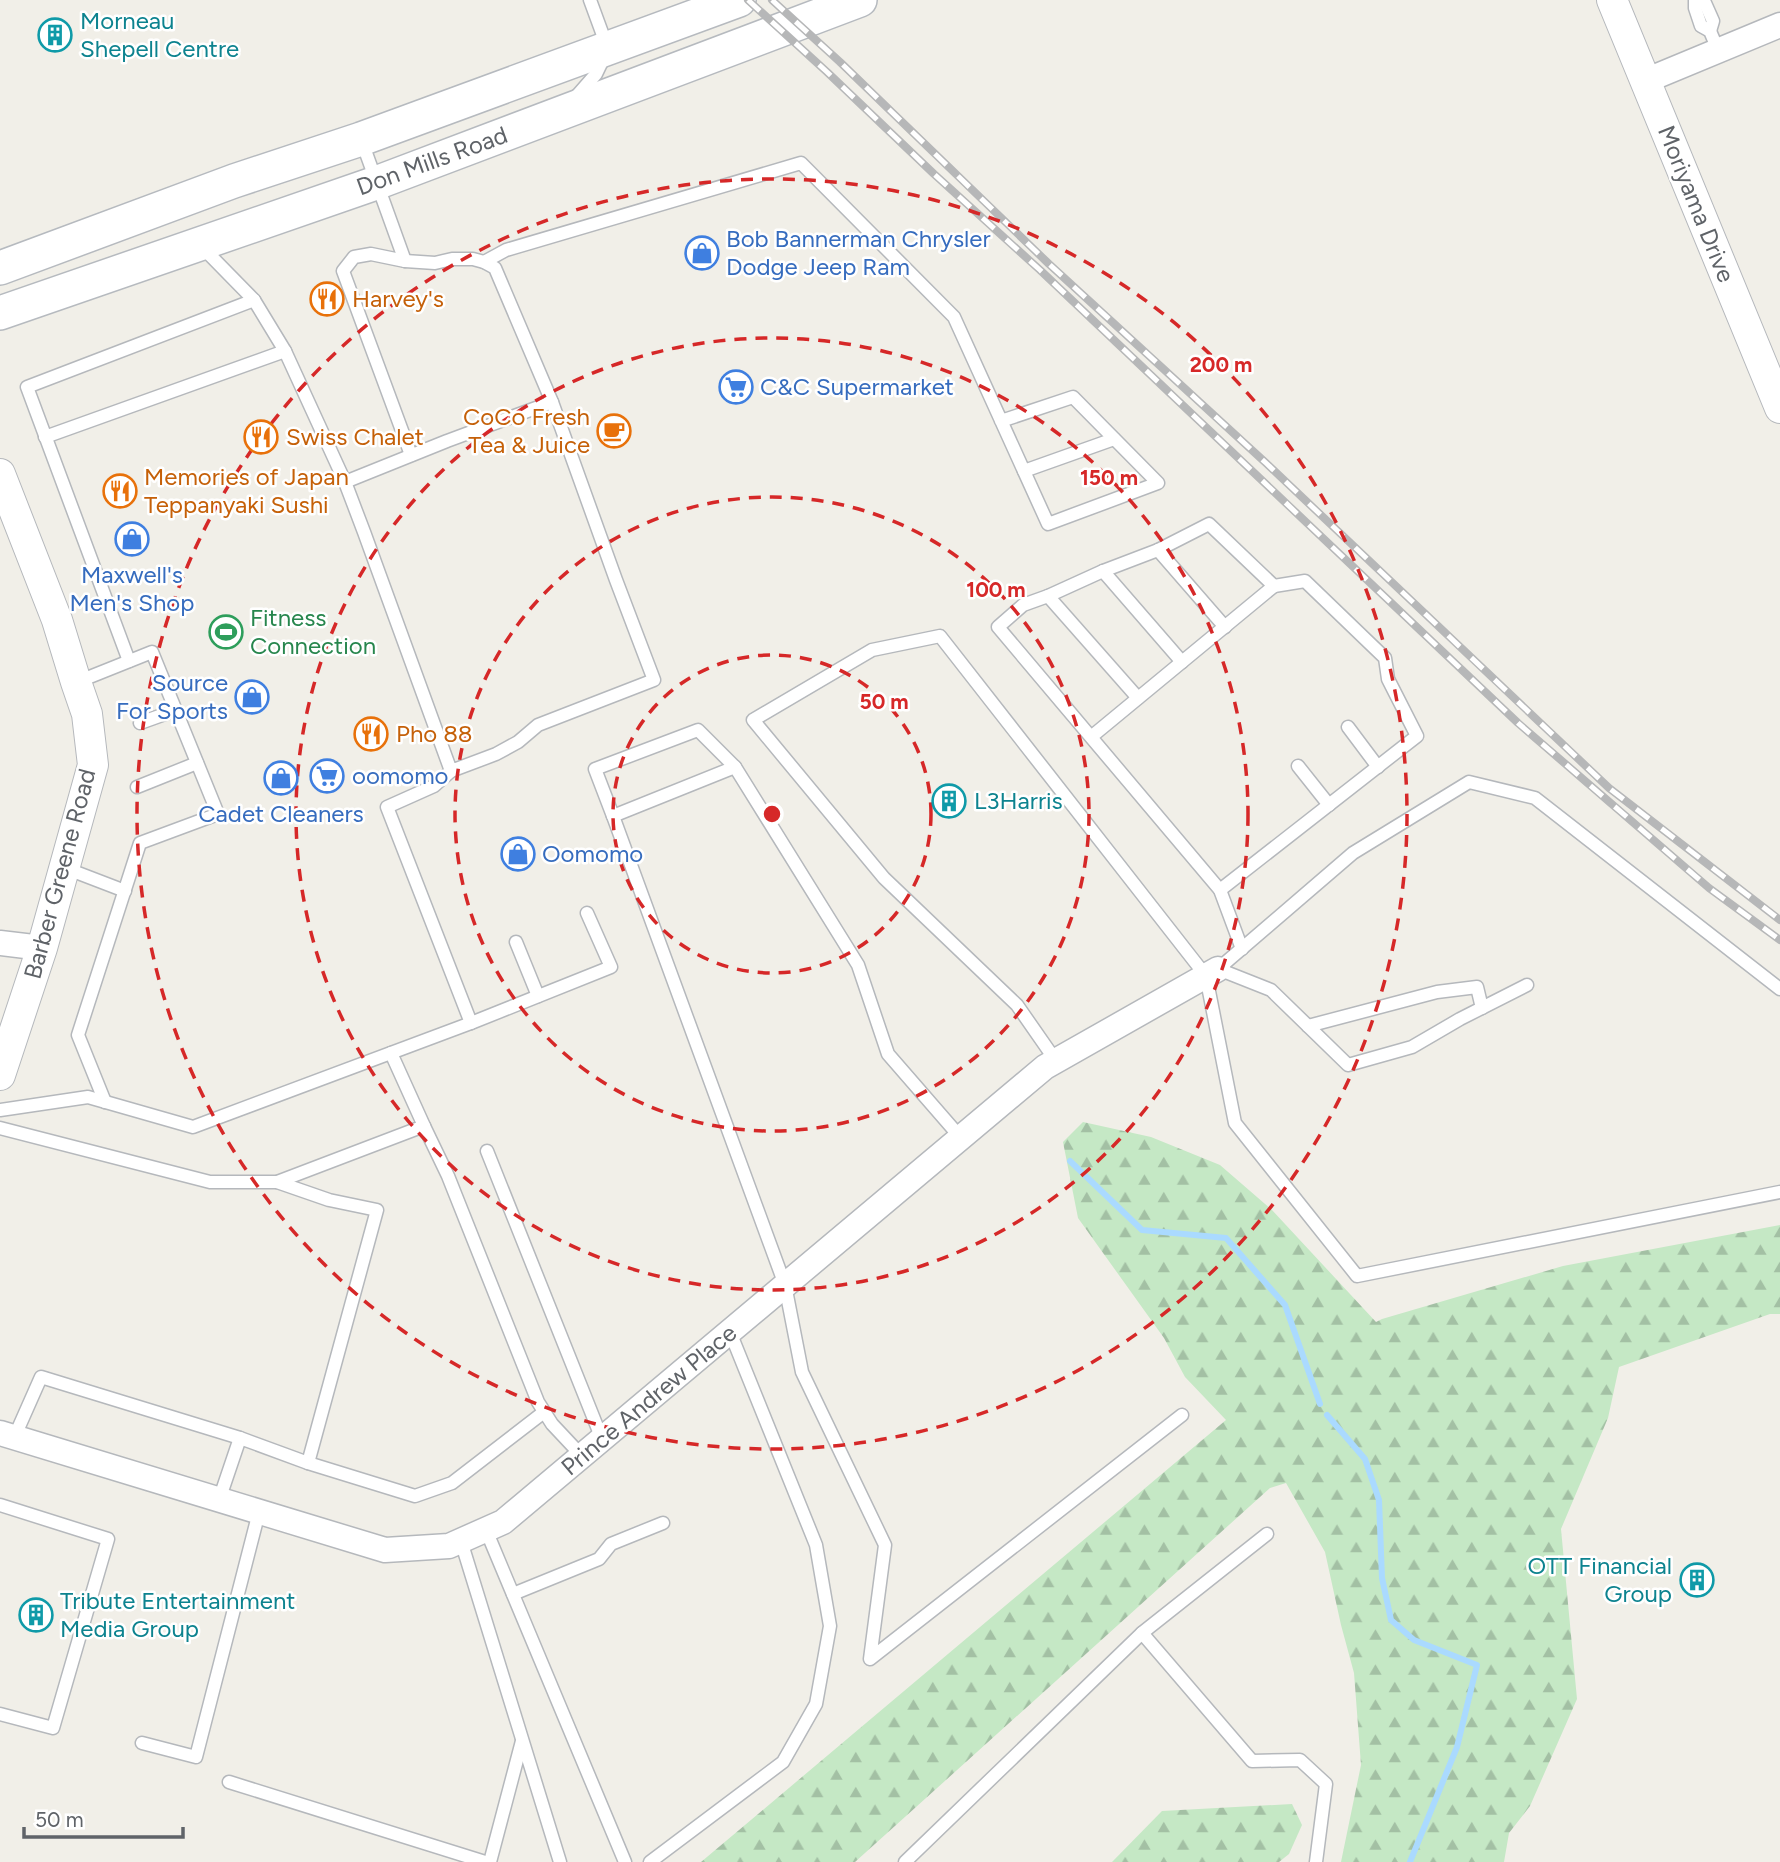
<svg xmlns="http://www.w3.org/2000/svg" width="1780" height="1862" viewBox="0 0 1780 1862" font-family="Figtree,sans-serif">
<defs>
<pattern id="forest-firs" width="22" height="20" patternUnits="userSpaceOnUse" patternTransform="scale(1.75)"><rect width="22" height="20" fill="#c5e8c5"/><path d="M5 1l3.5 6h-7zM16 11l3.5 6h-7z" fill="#a3c0a4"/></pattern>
</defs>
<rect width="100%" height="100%" fill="#f1efe8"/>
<g fill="url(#forest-firs)">
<polygon points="1083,1122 1151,1137 1220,1165 1272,1210 1376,1322 1382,1319 1563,1266 1780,1225 1780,1314 1770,1314 1619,1367 1608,1418 1561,1529 1577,1699 1530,1806 1509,1833 1504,1862 1341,1862 1361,1765 1354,1673 1341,1625 1325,1552 1286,1483 1270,1488 855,1862 701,1862 1226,1420 1185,1377 1164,1338 1078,1218 1063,1142"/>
<polygon points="1292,1804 1302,1825 1289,1854 1279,1862 1112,1862 1162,1811"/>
</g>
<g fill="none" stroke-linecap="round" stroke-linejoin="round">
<g stroke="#aadaff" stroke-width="6">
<polyline points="1070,1161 1142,1230 1226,1238 1285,1305 1320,1404"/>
<polyline points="1327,1415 1365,1459 1379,1500 1382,1578 1391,1620 1414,1640 1477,1665 1457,1747 1410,1862"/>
</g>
<defs>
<g id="service">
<polyline points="1695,0 1695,8 1701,26 1710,31 1718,50"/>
<polyline points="1698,0 1705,3 1713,21 1710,31"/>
<polyline points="575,98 596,74 608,49 590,0"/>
<polyline points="361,139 405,261"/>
<polyline points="202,247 254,300 285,351 345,482 364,532 451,771 496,754 518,742 538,725 654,680 616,580 552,402 495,268 484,262 473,259 452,259 435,263 405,261 371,254 354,257 343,271 411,455"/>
<polyline points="484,262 506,250 801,163 954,317 1048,524 1158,483 1073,397 1001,421"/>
<polyline points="45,437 285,351"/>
<polyline points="1024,471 1114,439"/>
<polyline points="345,482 447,441 552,402"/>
<polyline points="1158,550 1225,627"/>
<polyline points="1103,571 1182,662"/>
<polyline points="1048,596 1138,698"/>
<polyline points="129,661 27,387 254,300"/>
<polyline points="77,682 152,652 218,814 140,843 78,1035 105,1102"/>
<polyline points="140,723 176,710"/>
<polyline points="1348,727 1378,767"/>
<polyline points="1091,737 1274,586 1209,524 1158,550 1103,571 1048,596 1023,605 998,627 1220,890 1242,949"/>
<polyline points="1298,766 1329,805"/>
<polyline points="451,771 434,786 387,807 471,1023"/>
<polyline points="137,787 197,763"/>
<polyline points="613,816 595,769 698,730 735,767"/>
<polyline points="65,868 125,891"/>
<polyline points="1220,890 1417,736 1388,679 1385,658 1305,581 1274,586"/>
<polyline points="516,942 538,996"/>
<polyline points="1527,985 1460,1019 1412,1047 1348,1065 1271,990 1218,969 1353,853 1469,782 1535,798 1780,989"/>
<polyline points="1308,1026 1437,992 1477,987 1482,1008"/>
<polyline points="1056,1061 1017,1005 884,878 753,720 872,650 940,636 1206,976 1235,1123 1357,1276 1780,1192"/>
<polyline points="0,1110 88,1097 193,1127 471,1023 611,967 587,913"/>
<polyline points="424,1126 448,1176 538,1402 552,1424 582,1456"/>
<polyline points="0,1128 210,1182 277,1182 424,1126 391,1053"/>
<polyline points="961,1138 888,1054 858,965 735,767 613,816 785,1285 802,1372 885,1545 870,1659 1182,1415"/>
<polyline points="487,1151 602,1439"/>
<polyline points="277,1182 329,1200 377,1210 308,1463"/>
<polyline points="14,1438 41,1377 240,1438 308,1463 415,1496 452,1483 544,1412"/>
<polyline points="219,1500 240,1438"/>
<polyline points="0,1505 108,1539 53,1728 0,1714"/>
<polyline points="486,1530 625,1862"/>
<polyline points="461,1541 560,1862"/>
<polyline points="513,1594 599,1559 611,1544 663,1523"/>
<polyline points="1142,1633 1267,1534"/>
<polyline points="142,1743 196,1757 259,1512"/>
<polyline points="229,1782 485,1862"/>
<polyline points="490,1862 522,1741"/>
<polyline points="650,1862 783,1762 816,1704 830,1626 816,1545 730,1332"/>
<polyline points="905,1862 1142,1633 1252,1761 1300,1760 1326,1784 1316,1862"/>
</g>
<g id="minor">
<polyline points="1645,81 1780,25"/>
<polyline points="0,943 42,948"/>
<polyline points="0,1433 385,1550 449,1546 503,1522 1045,1067 1218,969"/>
</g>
<g id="tertiary">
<polyline points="1612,0 1780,408"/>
<polyline points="0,474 57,620 76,682 87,714 93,765 42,948 0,1075"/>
</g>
<g id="secondary">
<polyline points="0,268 234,181 361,139 739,0"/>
<polyline points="0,313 376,183 860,0"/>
</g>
</defs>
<use href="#service" stroke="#b5b8bc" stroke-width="15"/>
<use href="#minor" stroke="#b5b8bc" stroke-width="27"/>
<use href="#tertiary" stroke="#b5b8bc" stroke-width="32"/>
<use href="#secondary" stroke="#b6babf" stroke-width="36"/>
<use href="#service" stroke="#fff" stroke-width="12"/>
<use href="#minor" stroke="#fff" stroke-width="24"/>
<use href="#tertiary" stroke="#fff" stroke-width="30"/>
<use href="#secondary" stroke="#fff" stroke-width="33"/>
<defs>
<g id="rail">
<polyline points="748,0 827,72 934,174 1040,270 1518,723 1709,888 1780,940"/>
<polyline points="772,0 840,62 1049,264 1266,463 1609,788 1780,920"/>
</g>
</defs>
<use href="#rail" stroke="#b6b7b8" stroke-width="8"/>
<use href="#rail" stroke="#fff" stroke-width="5" stroke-dasharray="16" stroke-linecap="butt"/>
</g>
<g fill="none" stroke="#d62828" stroke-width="3.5" stroke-dasharray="12 9">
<circle cx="772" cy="814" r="159"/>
<circle cx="772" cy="814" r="317"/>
<circle cx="772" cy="814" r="476"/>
<circle cx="772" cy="814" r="635"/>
</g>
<defs>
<symbol id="building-ring" viewBox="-11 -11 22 22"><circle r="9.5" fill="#fff" stroke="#0f9aa8" stroke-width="1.5"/><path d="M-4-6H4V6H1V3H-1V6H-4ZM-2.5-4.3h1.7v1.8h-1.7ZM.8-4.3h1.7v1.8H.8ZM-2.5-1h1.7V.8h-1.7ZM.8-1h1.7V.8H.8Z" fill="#0f9aa8"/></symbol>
<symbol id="shop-ring" viewBox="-11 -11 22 22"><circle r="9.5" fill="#fff" stroke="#3f7fe0" stroke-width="1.5"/><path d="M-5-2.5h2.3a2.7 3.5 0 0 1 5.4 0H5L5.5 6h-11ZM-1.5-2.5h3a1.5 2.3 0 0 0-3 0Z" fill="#3f7fe0"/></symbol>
<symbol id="restaurant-ring" viewBox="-11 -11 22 22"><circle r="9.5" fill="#fff" stroke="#e8710a" stroke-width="1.5"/><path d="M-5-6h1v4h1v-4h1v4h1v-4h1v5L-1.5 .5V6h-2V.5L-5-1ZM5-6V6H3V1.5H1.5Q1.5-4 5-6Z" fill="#e8710a"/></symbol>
<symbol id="supermarket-ring" viewBox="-11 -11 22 22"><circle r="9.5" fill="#fff" stroke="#3f7fe0" stroke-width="1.5"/><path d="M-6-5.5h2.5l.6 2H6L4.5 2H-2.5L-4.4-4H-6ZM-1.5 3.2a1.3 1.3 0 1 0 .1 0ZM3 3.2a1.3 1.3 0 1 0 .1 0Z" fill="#3f7fe0"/></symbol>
<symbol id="cafe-ring" viewBox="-11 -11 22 22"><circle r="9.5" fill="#fff" stroke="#e8710a" stroke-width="1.5"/><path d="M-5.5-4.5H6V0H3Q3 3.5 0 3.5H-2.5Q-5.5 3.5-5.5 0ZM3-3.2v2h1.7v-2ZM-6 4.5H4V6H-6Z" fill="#e8710a"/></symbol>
<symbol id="stadium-ring" viewBox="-11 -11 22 22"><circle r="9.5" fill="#fff" stroke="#2e9e5b" stroke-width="1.5"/><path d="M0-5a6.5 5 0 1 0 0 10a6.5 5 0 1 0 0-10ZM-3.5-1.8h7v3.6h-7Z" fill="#2e9e5b"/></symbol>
</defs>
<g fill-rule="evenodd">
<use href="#building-ring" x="36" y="16" width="38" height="38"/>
<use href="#shop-ring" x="683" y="234" width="38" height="38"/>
<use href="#restaurant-ring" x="308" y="280" width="38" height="38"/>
<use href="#supermarket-ring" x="717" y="368" width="38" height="38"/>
<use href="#cafe-ring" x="595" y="412" width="38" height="38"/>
<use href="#restaurant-ring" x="242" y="418" width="38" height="38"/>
<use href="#restaurant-ring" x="101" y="472" width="38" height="38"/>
<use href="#shop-ring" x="113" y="520" width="38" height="38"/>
<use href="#stadium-ring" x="207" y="613" width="38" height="38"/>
<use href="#shop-ring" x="233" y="678" width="38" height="38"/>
<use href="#restaurant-ring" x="352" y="715" width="38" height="38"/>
<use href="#supermarket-ring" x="308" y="757" width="38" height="38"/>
<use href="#shop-ring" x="262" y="759" width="38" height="38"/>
<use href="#building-ring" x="930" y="782" width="38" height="38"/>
<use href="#shop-ring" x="499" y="835" width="38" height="38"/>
<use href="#building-ring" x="1678" y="1561" width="38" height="38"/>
<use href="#building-ring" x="17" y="1596" width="38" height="38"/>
</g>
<g text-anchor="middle" stroke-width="5" stroke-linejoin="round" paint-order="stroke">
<g font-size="24" fill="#0d838f" stroke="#fff" text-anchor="start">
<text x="80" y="29">Morneau<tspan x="80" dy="28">Shepell Centre</tspan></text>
<text x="974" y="809">L3Harris</text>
<text x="1672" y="1574" text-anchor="end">OTT Financial<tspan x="1672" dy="28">Group</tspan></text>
<text x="60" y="1609">Tribute Entertainment<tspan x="60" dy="28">Media Group</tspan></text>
</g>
<g font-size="24" fill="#5f6368" stroke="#fff">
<text transform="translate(432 161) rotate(-20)" y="8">Don Mills Road</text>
<text transform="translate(1696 204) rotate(68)" y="8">Moriyama Drive</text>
<text transform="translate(60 874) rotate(-75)" y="8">Barber Greene Road</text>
<text transform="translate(649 1400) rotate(-40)" y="8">Prince Andrew Place</text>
</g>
<g font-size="24" fill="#366cbe" stroke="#fff" text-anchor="start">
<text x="726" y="247">Bob Bannerman Chrysler<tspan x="726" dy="28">Dodge Jeep Ram</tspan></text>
<text x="760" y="395">C&amp;C Supermarket</text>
<text x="132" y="583" text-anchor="middle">Maxwell's<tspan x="132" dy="28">Men's Shop</tspan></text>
<text x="228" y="691" text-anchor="end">Source<tspan x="228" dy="28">For Sports</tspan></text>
<text x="352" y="784">oomomo</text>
<text x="281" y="822" text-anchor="middle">Cadet Cleaners</text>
<text x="542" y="862">Oomomo</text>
</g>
<g font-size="24" fill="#c56008" stroke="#fff" text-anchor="start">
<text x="352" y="307">Harvey's</text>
<text x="590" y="425" text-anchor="end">CoCo Fresh<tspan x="590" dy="28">Tea &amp; Juice</tspan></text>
<text x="286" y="445">Swiss Chalet</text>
<text x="144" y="485">Memories of Japan<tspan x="144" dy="28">Teppanyaki Sushi</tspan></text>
<text x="396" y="742">Pho 88</text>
</g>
<g font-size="24" fill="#27864d" stroke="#fff" text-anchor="start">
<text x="250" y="626">Fitness<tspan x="250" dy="28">Connection</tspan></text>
</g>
</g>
<circle cx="772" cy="814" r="10" fill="#d62828" stroke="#fff" stroke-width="3.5"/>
<g font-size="21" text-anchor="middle" font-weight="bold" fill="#d62828" stroke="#fff" stroke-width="5" stroke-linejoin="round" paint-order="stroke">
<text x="1221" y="372">200 m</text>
<text x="1109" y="485">150 m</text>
<text x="996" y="597">100 m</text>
<text x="884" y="709">50 m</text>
</g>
<path d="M24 1827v10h159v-10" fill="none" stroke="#5f6368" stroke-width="3.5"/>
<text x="35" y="1827" font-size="21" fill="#5f6368" stroke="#ffffff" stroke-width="5" paint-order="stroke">50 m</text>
</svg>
